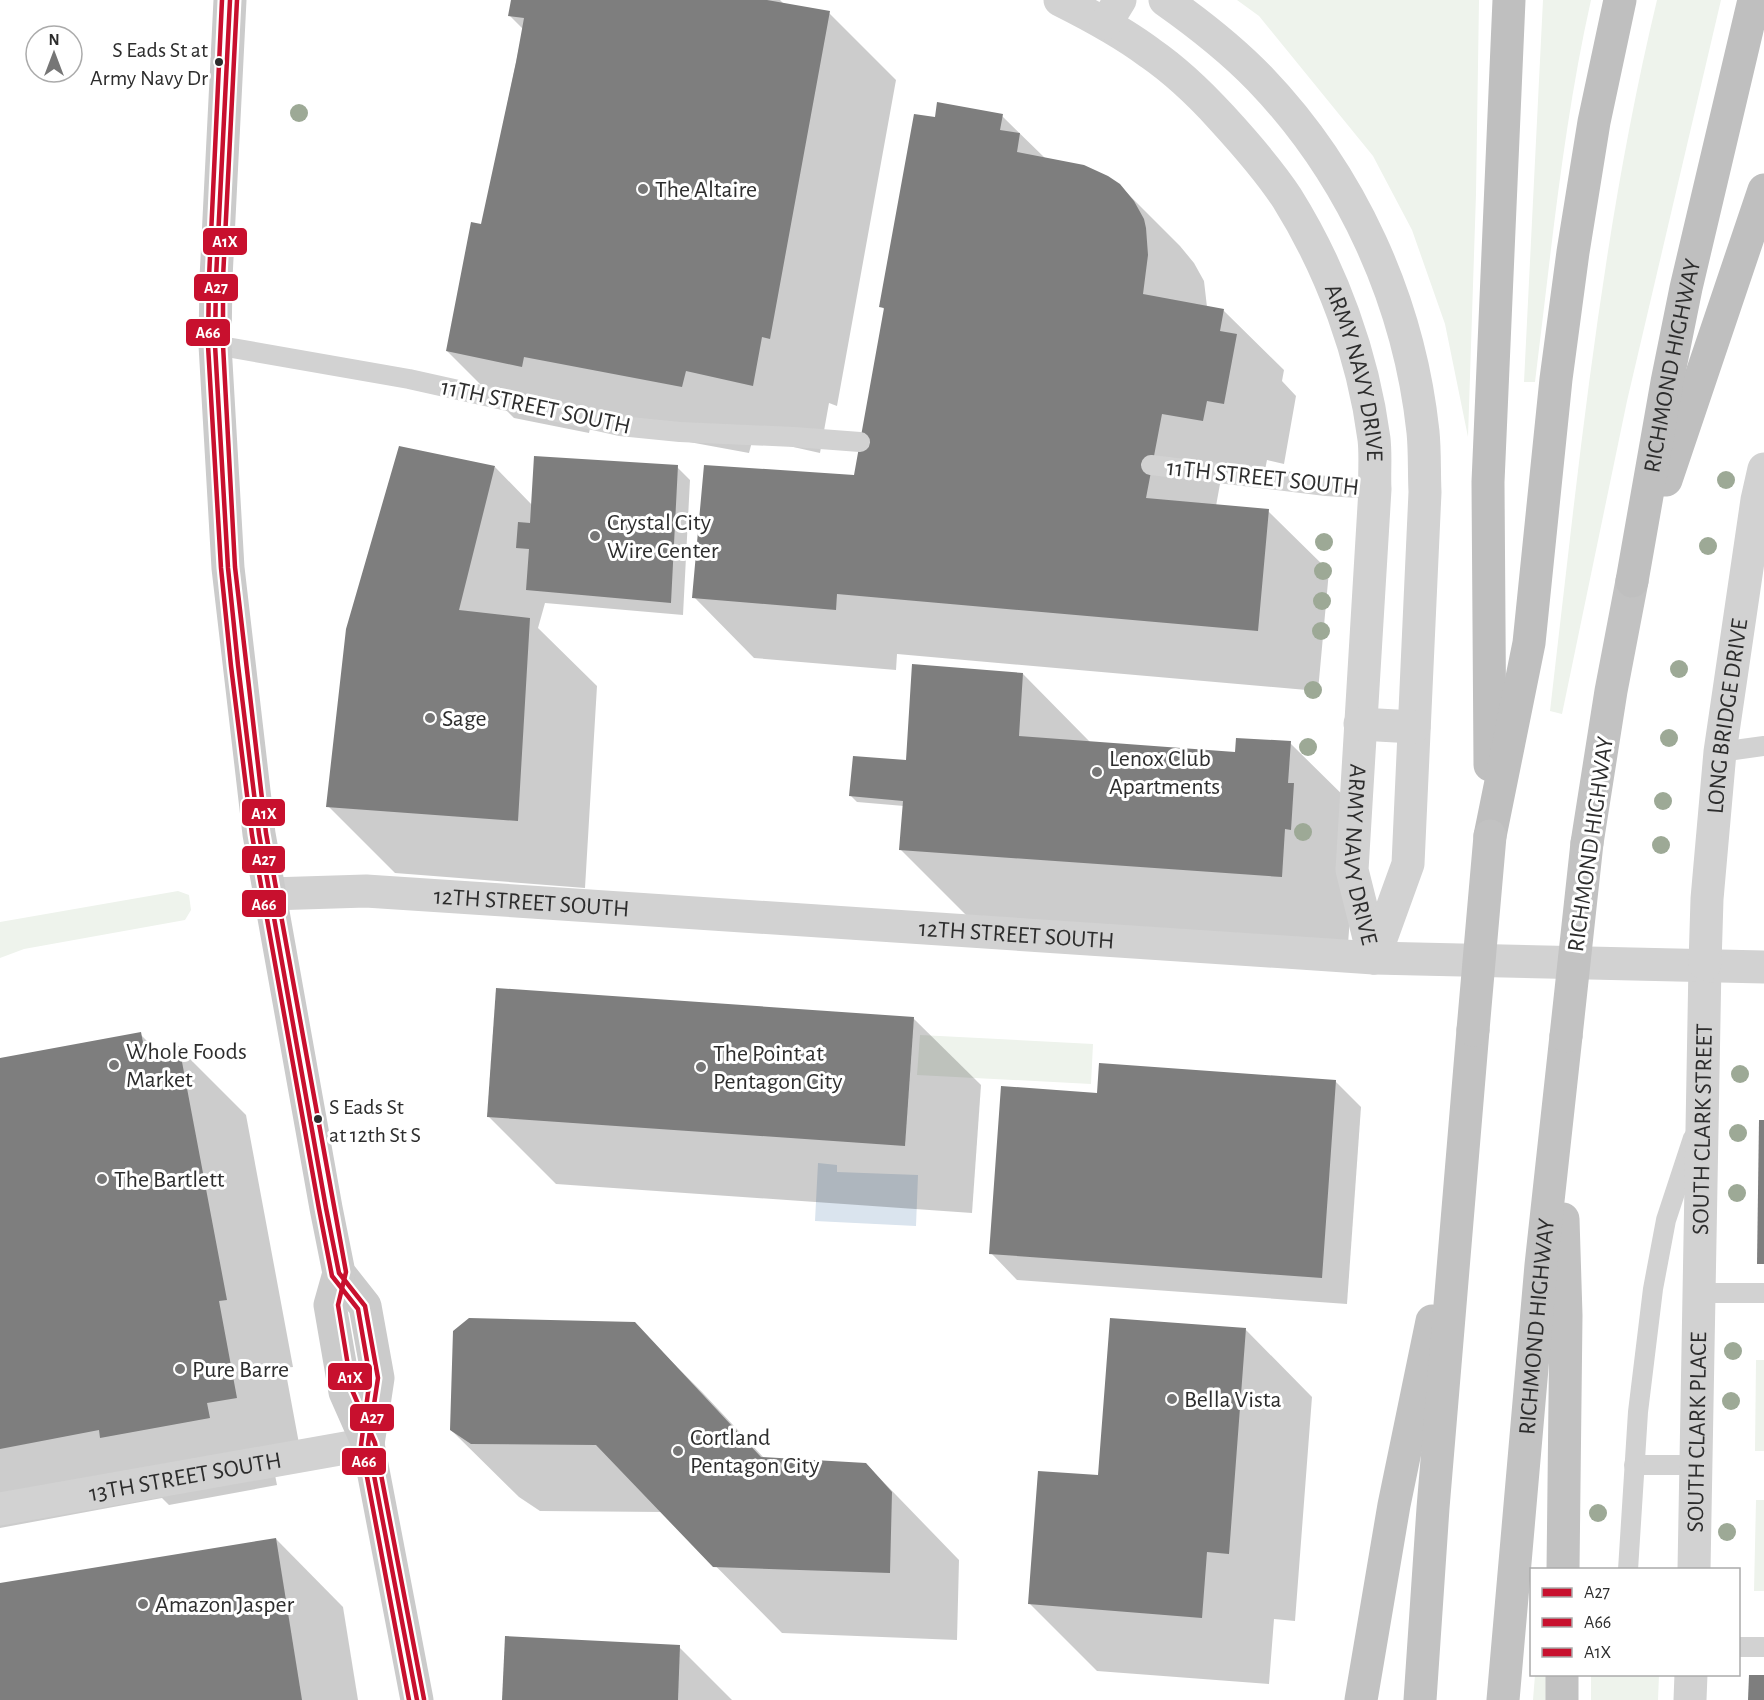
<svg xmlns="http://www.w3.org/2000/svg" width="1764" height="1700" viewBox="0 0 1764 1700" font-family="'Alegreya Sans',sans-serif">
<rect width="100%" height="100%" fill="#fff"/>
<g fill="#eef3ec">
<polygon points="1237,0 1479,0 1476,194 1468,437 1445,324 1412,230 1373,156 1259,16"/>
<path d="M1543,0H1591C1563,125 1551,254 1535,382H1524Z"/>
<path d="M1657,0H1721L1627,401L1562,714L1550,711C1578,473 1601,233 1657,0Z"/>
<polygon points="178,891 189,895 191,910 185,920 24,949 0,958 0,922"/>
<polygon points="920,1035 1093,1044 1091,1084 917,1075"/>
<polygon points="1756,1360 1764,1360 1764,1451 1755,1451"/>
<polygon points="1756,1500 1764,1500 1764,1591 1754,1591"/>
<polygon points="1535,1675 1551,1675 1551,1700 1533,1700"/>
<polygon points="1591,1675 1659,1675 1658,1700 1591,1700"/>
</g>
<polygon fill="#dae4ee" points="818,1163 837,1165 837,1172 918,1175 916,1226 815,1221"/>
<g fill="#0003">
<polygon points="513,0 780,0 785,5 829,13 896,80 837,406 829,403 820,453 753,438 749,453 591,424 589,433 514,418 447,351 482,226 523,29 510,16"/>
<polygon points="1002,116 1046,159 1119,185 1180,246 1194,263 1204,281 1207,307 1223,310 1284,370 1282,381 1296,396 1284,464 1267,460 1263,480 1222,473 1216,506 1268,511 1329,571 1318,691 897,654 896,670 754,658 694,597 855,477 885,310 881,306 936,119"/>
<polygon points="495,467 533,506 677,467 690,480 683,615 545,603 538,628 597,686 585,888 395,873 328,806"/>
<polygon points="1023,674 1090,742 1236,754 1290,743 1358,810 1348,944 968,917 901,850 904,806 857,802 851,796 907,762"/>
<polygon points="913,1018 981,1085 972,1213 556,1184 489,1117"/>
<polygon points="140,1034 158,1052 179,1048 246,1115 293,1367 285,1368 303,1465 274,1470 277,1485 169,1505 162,1498 0,1528 0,1060"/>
<polygon points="1335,1081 1361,1107 1347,1304 1017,1280 991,1253 1098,1094"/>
<polygon points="634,1324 702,1392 765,1459 866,1464 959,1560 957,1640 782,1633 662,1512 540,1511 519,1497 451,1430"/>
<polygon points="1245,1329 1312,1397 1295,1621 1274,1619 1269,1684 1097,1671 1030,1604 1099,1476"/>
<polygon points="276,1539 343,1607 358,1700 0,1700 0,1584"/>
<polygon points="679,1647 732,1700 504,1700"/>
</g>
<g fill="#7e7e7e">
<polygon points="511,0 767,0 830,11 770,339 762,337 753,386 686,371 682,387 524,357 522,367 446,351 471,222 481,224 516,62 524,18 508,16"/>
<polygon points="937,102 1003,114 1000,130 1020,133 1017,152 1084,165 1108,176 1120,184 1134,201 1144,219 1146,228 1148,255 1143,294 1224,309 1220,331 1237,334 1224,404 1207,401 1203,421 1162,414 1146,498 1269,509 1258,631 837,594 836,610 692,598 704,465 854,475 884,308 879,307 914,114 935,117"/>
<polygon points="399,446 495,466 459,610 530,618 518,821 326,807 346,629"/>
<polygon points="534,456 678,465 671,603 526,590 529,549 516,548 518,522 530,523"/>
<polygon points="912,664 1023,673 1019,736 1235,752 1236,738 1291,741 1288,783 1294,783 1291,830 1285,829 1282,877 899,850 903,801 849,796 853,756 906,760"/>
<polygon points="496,988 914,1017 905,1146 487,1117"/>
<polygon points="141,1032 145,1053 179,1046 227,1300 219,1301 237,1398 207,1403 210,1418 100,1438 99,1430 0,1449 0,1058"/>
<polygon points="1099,1063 1336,1080 1322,1278 989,1254 1001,1086 1097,1093"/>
<polygon points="1759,1120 1764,1120 1764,1264 1757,1264"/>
<polygon points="469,1318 635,1322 761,1457 866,1463 892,1492 890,1573 713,1567 596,1445 471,1444 450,1430 453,1331"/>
<polygon points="1110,1318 1246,1328 1229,1554 1207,1552 1202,1618 1028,1604 1038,1471 1098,1475"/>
<polygon points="276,1538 302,1700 0,1700 0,1583"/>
<polygon points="505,1636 680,1645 678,1700 502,1700"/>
<polygon points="1749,1675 1764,1675 1764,1700 1748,1700"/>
</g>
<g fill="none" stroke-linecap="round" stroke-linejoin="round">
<g stroke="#d2d2d2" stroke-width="20">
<polyline points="215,345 409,379 620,426 680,432 794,437 860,442"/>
<polyline points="1151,465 1326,486 1375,489"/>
<polyline points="1720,752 1764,746"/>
<polyline points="1699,1293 1764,1293"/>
<polyline points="1634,1465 1697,1465"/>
<polyline points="1628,1570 1638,1412 1653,1289 1666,1220 1693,1138"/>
<polyline points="1738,1647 1764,1647"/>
</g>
<g stroke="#d2d2d2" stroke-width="33">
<path id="s1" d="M0,1509L368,1444"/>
<path id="s2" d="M1694,1570L1705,964"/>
<polyline points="1690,1700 1691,1674"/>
</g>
<g stroke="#d2d2d2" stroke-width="33">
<path id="s3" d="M1060,0C1092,16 1122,32 1150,53C1176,71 1200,94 1221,117C1244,142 1268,169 1287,198C1332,270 1363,355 1374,439C1376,456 1374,473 1375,489L1352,870L1374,958"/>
<path d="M1165,0C1199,24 1231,49 1260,79C1352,175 1409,301 1423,432C1425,452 1424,472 1425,492L1408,864L1374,958"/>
<polyline points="1106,23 1120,0"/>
<polyline points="1360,724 1414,727"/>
<path id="s4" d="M270,894L366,891L1374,958L1764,967"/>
<path id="s5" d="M1705,964L1707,899L1720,752L1757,500L1764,469"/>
</g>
<g stroke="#cbcbcb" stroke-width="33">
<polyline points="230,0 216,278 215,345 228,568 259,834 326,1208 339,1273 365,1306 378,1378 368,1444"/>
<polyline points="339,1273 330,1305 345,1392 368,1444 417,1700"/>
</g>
<g stroke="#c2c2c2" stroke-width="33">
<polyline points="1587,843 1611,691 1632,581"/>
<polyline points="1563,1570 1566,1315 1563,1219"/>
<polyline points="1361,1700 1394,1505 1432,1321"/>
<polyline points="1420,1700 1433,1508 1473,1030"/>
<path id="s6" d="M1503,1700L1541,1265L1566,1036"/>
<polyline points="1562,1700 1562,1674"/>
</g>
<g stroke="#bfbfbf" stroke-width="33">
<polyline points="1666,480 1764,190"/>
<path id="s7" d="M1632,581L1667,382L1686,288L1754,0"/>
<polyline points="1490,765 1488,482 1509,0"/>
<polyline points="1490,836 1529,643 1556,379 1573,252 1594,122 1620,0"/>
</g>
<g stroke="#c2c2c2" stroke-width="33">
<polyline points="1473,1030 1490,836"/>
<polyline points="1566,1036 1587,843"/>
</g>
<defs>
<polyline id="bus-1" points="230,0 216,278 215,345 228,568 238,665 259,834 326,1208 339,1273 365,1306 378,1378 368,1444 417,1700"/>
<polyline id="bus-2" points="222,0 209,278 208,345 221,568 231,666 252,835 319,1209 332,1276 358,1309 370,1378 361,1445 409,1700"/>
<polyline id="bus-3" points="237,0 223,278 223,345 235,567 266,833 346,1272 338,1305 352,1390 375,1443 424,1699"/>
</defs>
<use href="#bus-1" stroke="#fff" stroke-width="9"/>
<use href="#bus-2" stroke="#fff" stroke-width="9"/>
<use href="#bus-3" stroke="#fff" stroke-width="9"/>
<use href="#bus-1" stroke="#c8102e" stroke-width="4.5"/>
<use href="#bus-2" stroke="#c8102e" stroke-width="4.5"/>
<use href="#bus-3" stroke="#c8102e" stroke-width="4.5"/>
</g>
<g fill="#9da996">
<circle cx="299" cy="113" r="9"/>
<circle cx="1726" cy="480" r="9"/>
<circle cx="1324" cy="542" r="9"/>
<circle cx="1708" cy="546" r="9"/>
<circle cx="1323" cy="571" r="9"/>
<circle cx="1322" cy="601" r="9"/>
<circle cx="1321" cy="631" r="9"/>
<circle cx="1679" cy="669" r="9"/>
<circle cx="1313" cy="690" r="9"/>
<circle cx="1669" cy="738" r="9"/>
<circle cx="1308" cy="747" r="9"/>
<circle cx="1663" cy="801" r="9"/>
<circle cx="1303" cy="832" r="9"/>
<circle cx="1661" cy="845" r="9"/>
<circle cx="1740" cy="1074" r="9"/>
<circle cx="1738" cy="1133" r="9"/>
<circle cx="1737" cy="1193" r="9"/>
<circle cx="1733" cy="1351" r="9"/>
<circle cx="1731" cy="1401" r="9"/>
<circle cx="1598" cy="1513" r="9"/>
<circle cx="1727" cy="1532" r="9"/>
</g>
<g fill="#2d2d2d" stroke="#fff" stroke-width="2">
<circle cx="219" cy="62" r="5"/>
<circle cx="318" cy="1119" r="5"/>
</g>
<g fill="#767676" stroke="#fff" stroke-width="2">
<circle cx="643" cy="189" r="6"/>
<circle cx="595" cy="536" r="6"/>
<circle cx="430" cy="718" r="6"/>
<circle cx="1097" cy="772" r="6"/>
<circle cx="114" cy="1065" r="6"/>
<circle cx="701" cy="1067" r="6"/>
<circle cx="102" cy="1179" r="6"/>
<circle cx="180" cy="1369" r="6"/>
<circle cx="1172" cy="1399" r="6"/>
<circle cx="678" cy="1451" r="6"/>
<circle cx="143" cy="1604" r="6"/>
</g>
<g text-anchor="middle" stroke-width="6" stroke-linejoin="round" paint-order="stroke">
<g font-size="22" fill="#2d2d2d" stroke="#fff" text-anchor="end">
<text x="208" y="57">S Eads St at<tspan x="208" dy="28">Army Navy Dr</tspan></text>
<text x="329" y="1114" text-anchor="start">S Eads St<tspan x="329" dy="28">at 12th St S</tspan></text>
</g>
<g font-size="24" fill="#2d2d2d" stroke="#fff" text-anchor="start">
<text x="655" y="197">The Altaire</text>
<text x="607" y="530">Crystal City<tspan x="607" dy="28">Wire Center</tspan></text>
<text x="442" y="726">Sage</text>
<text x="1109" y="766">Lenox Club<tspan x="1109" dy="28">Apartments</tspan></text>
<text x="126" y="1059">Whole Foods<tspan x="126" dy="28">Market</tspan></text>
<text x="713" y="1061">The Point at<tspan x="713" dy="28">Pentagon City</tspan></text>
<text x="114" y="1187">The Bartlett</text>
<text x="192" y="1377">Pure Barre</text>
<text x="1184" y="1407">Bella Vista</text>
<text x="690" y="1445">Cortland<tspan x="690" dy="28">Pentagon City</tspan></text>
<text x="155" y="1612">Amazon Jasper</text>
</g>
<g font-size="24" fill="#2d2d2d" stroke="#fff">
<text dy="8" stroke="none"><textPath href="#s7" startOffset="219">RICHMOND HIGHWAY</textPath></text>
<text dy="8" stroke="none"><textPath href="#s3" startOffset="494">ARMY NAVY DRIVE</textPath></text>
<text transform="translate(536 406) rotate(12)" y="8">11TH STREET SOUTH</text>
<text transform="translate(1263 477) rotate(6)" y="8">11TH STREET SOUTH</text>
<text dy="8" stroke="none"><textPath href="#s5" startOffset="249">LONG BRIDGE DRIVE</textPath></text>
<text transform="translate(1590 844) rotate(-82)" y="8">RICHMOND HIGHWAY</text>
<text dy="8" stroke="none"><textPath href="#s3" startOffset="980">ARMY NAVY DRIVE</textPath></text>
<text dy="8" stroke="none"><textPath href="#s4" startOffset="262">12TH STREET SOUTH</textPath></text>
<text dy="8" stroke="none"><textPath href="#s4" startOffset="748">12TH STREET SOUTH</textPath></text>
<text dy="8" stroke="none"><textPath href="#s2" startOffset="441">SOUTH CLARK STREET</textPath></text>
<text dy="8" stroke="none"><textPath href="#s6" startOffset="375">RICHMOND HIGHWAY</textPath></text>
<text dy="8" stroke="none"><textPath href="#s2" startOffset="138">SOUTH CLARK PLACE</textPath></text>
<text dy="8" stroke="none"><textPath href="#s1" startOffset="188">13TH STREET SOUTH</textPath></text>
</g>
</g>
<g stroke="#fff" stroke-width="2">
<rect x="202" y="227" width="46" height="29" rx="6" fill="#c8102e"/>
<rect x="193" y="273" width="46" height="29" rx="6" fill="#c8102e"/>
<rect x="185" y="318" width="46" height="29" rx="6" fill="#c8102e"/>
<rect x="241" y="798" width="45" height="29" rx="6" fill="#c8102e"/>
<rect x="241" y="845" width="45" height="29" rx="6" fill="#c8102e"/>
<rect x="241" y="889" width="46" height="29" rx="6" fill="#c8102e"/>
<rect x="327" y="1362" width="46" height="29" rx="6" fill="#c8102e"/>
<rect x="349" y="1403" width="46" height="29" rx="6" fill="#c8102e"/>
<rect x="341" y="1447" width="46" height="29" rx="6" fill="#c8102e"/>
</g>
<g font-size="16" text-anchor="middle" font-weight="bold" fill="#fff">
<text x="225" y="247">A1X</text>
<text x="216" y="293">A27</text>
<text x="208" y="338">A66</text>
<text x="264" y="819">A1X</text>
<text x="264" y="865">A27</text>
<text x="264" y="910">A66</text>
<text x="350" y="1383">A1X</text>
<text x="372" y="1423">A27</text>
<text x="364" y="1467">A66</text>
</g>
<rect x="1530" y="1568" width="210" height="108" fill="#ffffff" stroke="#ababab" stroke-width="1.5"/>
<rect x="1542" y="1588" width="30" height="9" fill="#c8102e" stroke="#ababab" stroke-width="1.5"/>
<text x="1584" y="1598" font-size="18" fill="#2d2d2d">A27</text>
<rect x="1542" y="1618" width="30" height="9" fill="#c8102e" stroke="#ababab" stroke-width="1.5"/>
<text x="1584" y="1628" font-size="18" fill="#2d2d2d">A66</text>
<rect x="1542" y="1648" width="30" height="9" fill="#c8102e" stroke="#ababab" stroke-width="1.5"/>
<text x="1584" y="1658" font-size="18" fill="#2d2d2d">A1X</text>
<g transform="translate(54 54)"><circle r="28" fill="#ffffff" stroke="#ababab" stroke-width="1.5"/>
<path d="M0-4.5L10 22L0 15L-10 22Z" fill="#767676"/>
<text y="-9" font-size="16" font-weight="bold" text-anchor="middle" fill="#2d2d2d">N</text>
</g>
</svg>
